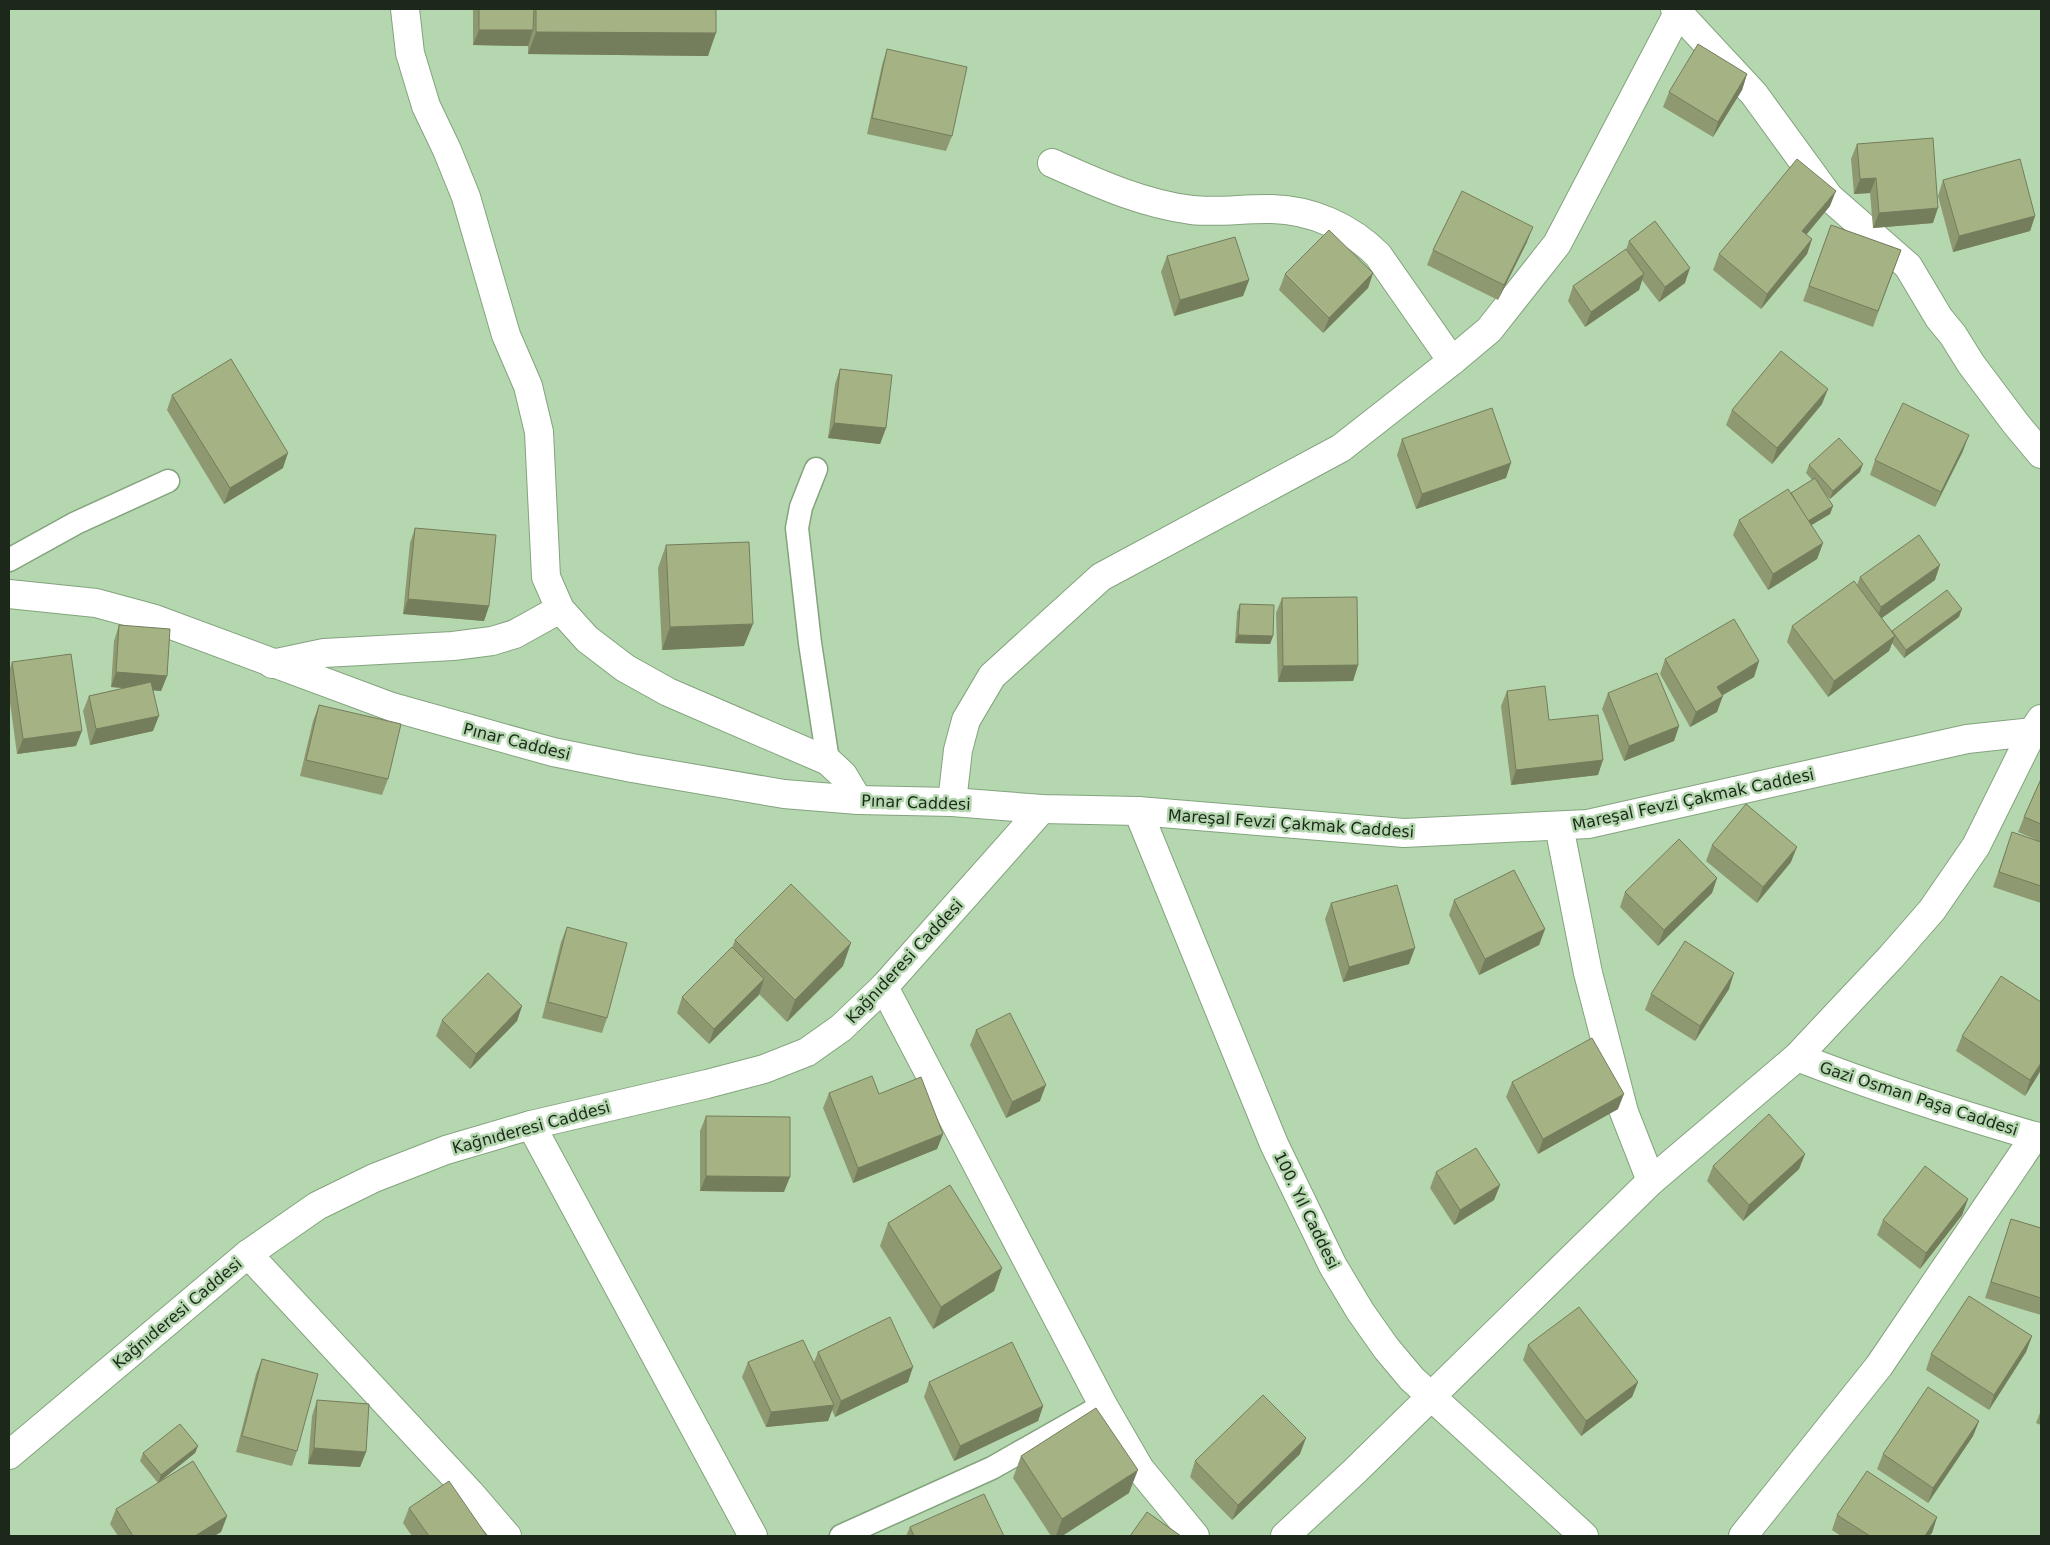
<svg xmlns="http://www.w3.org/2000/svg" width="2050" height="1545" viewBox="0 0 2050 1545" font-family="'DejaVu Sans',sans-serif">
<rect width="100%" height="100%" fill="#b5d7af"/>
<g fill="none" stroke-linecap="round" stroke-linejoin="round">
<defs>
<g id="service">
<polyline points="816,469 801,507 797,528 810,643 828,761"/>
<polyline points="9,560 76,523 168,481"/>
<polyline points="841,1536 992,1468 1103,1405"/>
</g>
<g id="minor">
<polyline points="405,9 410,53 426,106 447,150 466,197 506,335 528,386 539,432 546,577 560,609 587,639 625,668 668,692 828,761 843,775 858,800"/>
<polyline points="1675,9 1754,94 1829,197 1908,266 1939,318 1953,335 1971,364 2016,424 2041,454"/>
<path d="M1052,163C1097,183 1143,204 1192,210C1219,213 1246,208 1272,209C1312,210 1350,227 1378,255L1452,361"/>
<polyline points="272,664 324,653 453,646 492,641 515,634 560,609"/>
<polyline points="952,802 958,750 966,720 992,676 1101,577 1341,448 1452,361 1489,330 1557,244 1678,13"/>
<polyline points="1559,826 1588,973 1624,1112 1651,1181"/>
<polyline points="884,987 1103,1405 1140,1469 1195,1536"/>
<polyline points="531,1125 753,1536"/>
<polyline points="248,1254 470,1493 507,1536"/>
<polyline points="1285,1536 1355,1471 1651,1181 1797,1057 1891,957 1932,910 1976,846 2033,731 2041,719"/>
<polyline points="1743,1536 1879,1366 2035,1136"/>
</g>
<g id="tertiary">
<polyline points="9,594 96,603 155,619 392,707 553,752 632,768 784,794 858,800 952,802 1042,809 1138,811 1404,833 1588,824 1967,739 2041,731"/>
<polyline points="1138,811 1274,1144 1333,1266 1360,1311 1386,1348 1412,1379 1584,1536"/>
<path d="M1797,1057C1877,1088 1958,1114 2041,1138"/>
<polyline points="9,1455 248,1254 317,1206 374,1178 446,1150 531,1125 707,1084 764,1069 807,1052 841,1028 884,987 1042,809"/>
</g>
</defs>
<use href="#service" stroke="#83a37d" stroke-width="25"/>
<use href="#minor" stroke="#83a37d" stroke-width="30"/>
<use href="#tertiary" stroke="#83a37d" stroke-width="30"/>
<use href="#service" stroke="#fff" stroke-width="22"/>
<use href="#minor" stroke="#fff" stroke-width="28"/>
<use href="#tertiary" stroke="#fff" stroke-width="28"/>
</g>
<g fill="#8e9971">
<polygon points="473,9 716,9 708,56 528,54 528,45 528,46 473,45"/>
<polygon points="887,49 952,136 946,151 867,134 882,65"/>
<polygon points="1747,74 1742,90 1713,137 1663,107 1669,92"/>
<polygon points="1857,144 1933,223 1873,228 1870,193 1854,194 1851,159"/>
<polygon points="1943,180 2035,216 2030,231 1953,252 1938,196"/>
<polygon points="1830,206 1806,235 1812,239 1807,254 1761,309 1713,270 1719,254"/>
<polygon points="1831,225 1901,250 1873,327 1803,301"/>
<polygon points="1629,241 1685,283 1659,302 1642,280 1639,290 1585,327 1568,301 1573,286 1626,250"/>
<polygon points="1527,242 1498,300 1427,265 1433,250"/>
<polygon points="1167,256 1249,280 1243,296 1174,316 1161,272"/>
<polygon points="1373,273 1368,288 1323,333 1279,290 1285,274"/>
<polygon points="840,369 886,428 880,444 828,438 835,384"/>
<polygon points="172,395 283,468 224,504 167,410"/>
<polygon points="1822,404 1772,464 1726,425 1732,410"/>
<polygon points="1402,439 1506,478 1416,509 1397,455"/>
<polygon points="1963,451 1935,507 1870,475 1875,460"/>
<polygon points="1809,465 1860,472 1830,499 1824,493 1833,506 1830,514 1811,525 1823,543 1817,559 1768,590 1733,535 1739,520 1791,493 1812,480 1806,473"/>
<polygon points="415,528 489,606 484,621 403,614 410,543"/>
<polygon points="666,545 744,646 662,650 658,568"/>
<polygon points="1860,577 1935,580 1882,618 1892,631 1959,617 1904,658 1892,643 1889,651 1828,697 1787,642 1792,626 1857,585"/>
<polygon points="1282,598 1358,665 1353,681 1278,682 1276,613"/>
<polygon points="1240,604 1273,636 1270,644 1235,643 1237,612"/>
<polygon points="119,625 167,676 161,691 153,690 153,731 90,745 83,711 89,696 124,688 111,687 114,641"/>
<polygon points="1665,659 1759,661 1754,677 1722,695 1717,712 1690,727 1660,674"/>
<polygon points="12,662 76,746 17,754 9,695 9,671"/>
<polygon points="1507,691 1549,720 1598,775 1511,785 1501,706"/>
<polygon points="1608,693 1679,726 1674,741 1624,761 1602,709"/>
<polygon points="319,705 388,779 382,795 300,776 313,721"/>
<polygon points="2041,779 2041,903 1993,887 2012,832 2039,841 2018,832 2024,817"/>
<polygon points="1712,845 1791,862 1757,903 1706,861"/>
<polygon points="1717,878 1712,893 1658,946 1620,907 1625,892"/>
<polygon points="1454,900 1545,929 1539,945 1479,975 1449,915"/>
<polygon points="1331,903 1409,964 1343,982 1325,919"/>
<polygon points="567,927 607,1018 602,1033 542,1018 561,942"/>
<polygon points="735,940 843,966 787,1022 759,994 709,1044 677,1013 682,997 732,948"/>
<polygon points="1729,989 1695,1041 1645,1010 1651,994"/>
<polygon points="2041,1002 2041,1070 2025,1096 1956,1051 1962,1036"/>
<polygon points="522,1006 517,1021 470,1069 436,1036 442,1020"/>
<polygon points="976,1030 1040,1101 1006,1118 970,1045"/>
<polygon points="1512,1082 1618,1109 1538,1154 1506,1097"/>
<polygon points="829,1093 879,1094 943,1134 937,1149 853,1183 823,1108"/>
<polygon points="706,1116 784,1192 700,1191 700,1131"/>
<polygon points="1805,1154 1799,1169 1743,1221 1707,1181 1713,1166"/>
<polygon points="1436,1172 1500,1185 1494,1200 1454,1225 1430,1188"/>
<polygon points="1968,1199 1962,1215 1920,1269 1877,1235 1883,1220"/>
<polygon points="2011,1219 2041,1228 2041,1315 1985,1298"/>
<polygon points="888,1223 1002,1268 994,1291 933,1329 880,1246"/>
<polygon points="2032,1336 2026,1352 1989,1410 1926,1370 1931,1354"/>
<polygon points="1528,1345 1638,1382 1632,1397 1581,1436 1523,1360"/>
<polygon points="818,1352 908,1382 835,1417 832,1410 828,1421 766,1427 742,1377 748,1362 814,1362"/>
<polygon points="262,1359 297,1451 292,1466 236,1452 256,1374"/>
<polygon points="929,1382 1043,1406 1038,1421 954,1461 924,1397"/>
<polygon points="317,1400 366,1452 360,1467 308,1464 312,1416"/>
<polygon points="2041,1410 2041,1425 2036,1423"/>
<polygon points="1979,1421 1973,1436 1928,1503 1877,1469 1883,1454"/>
<polygon points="198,1446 195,1453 158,1483 140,1461 143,1453"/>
<polygon points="1300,1454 1232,1520 1190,1477 1195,1461"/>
<polygon points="1021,1456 1129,1493 1062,1536 1051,1536 1013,1478"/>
<polygon points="409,1508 487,1536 412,1536 403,1523"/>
<polygon points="116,1509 227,1516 221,1532 214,1536 118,1536 110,1524"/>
<polygon points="1837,1515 1937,1517 1932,1533 1929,1536 1841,1536 1832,1530"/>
<polygon points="910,1527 1004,1536 906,1536"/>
</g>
<g fill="#747d5c">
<polygon points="479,30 533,30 528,46 473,45"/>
<polygon points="536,32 716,33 708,56 528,54"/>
<polygon points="1747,74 1742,90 1713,137 1718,122"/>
<polygon points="1876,178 1870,193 1854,194 1860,179"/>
<polygon points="1836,191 1830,206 1796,247 1802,231"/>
<polygon points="1938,208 1933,223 1873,228 1879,213"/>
<polygon points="2035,216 2030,231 1953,252 1959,236"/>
<polygon points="1533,227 1527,242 1498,300 1504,285"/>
<polygon points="1812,239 1807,254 1761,309 1767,294"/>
<polygon points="1690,268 1685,283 1659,302 1665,287"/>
<polygon points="1373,273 1368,288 1323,333 1329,318"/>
<polygon points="1644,274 1639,290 1585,327 1591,312"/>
<polygon points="1249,280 1243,296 1174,316 1180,300"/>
<polygon points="1828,389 1822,404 1772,464 1777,448"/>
<polygon points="834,423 886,428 880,444 828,438"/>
<polygon points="1969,435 1963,451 1935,507 1941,492"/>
<polygon points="288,453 283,468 224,504 230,488"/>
<polygon points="1511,463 1506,478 1416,509 1422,494"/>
<polygon points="1863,464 1860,472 1830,499 1833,491"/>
<polygon points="1833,506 1830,514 1800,532 1803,524"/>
<polygon points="1823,543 1817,559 1768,590 1773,574"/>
<polygon points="1940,565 1935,580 1876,622 1881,607"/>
<polygon points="408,599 489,606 484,621 403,614"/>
<polygon points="1962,609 1959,617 1904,658 1906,650"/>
<polygon points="753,624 744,646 662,650 670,627"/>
<polygon points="1238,635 1273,636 1270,644 1235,643"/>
<polygon points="1895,636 1889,651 1828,697 1834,681"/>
<polygon points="1759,661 1754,677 1711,702 1717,687"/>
<polygon points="1358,665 1353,681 1278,682 1283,666"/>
<polygon points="116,672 167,676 161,691 111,687"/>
<polygon points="1723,696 1717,712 1690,727 1696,712"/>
<polygon points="159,716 153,731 90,745 96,729"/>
<polygon points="1679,726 1674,741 1624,761 1629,746"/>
<polygon points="82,731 76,746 17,754 23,739"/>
<polygon points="1603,760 1598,775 1511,785 1516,770"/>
<polygon points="1797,847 1791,862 1757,903 1763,887"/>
<polygon points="1717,878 1712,893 1658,946 1664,930"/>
<polygon points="1545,929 1539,945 1479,975 1485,959"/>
<polygon points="851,943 843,966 787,1022 795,1000"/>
<polygon points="1415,948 1409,964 1343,982 1349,967"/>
<polygon points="1734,973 1729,989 1695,1041 1700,1026"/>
<polygon points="764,979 759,995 709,1044 714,1029"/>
<polygon points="522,1006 517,1021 470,1069 476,1054"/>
<polygon points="2041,1063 2041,1070 2025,1096 2030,1080"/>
<polygon points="1046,1085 1040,1101 1006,1118 1012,1102"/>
<polygon points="1624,1094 1618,1109 1538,1154 1543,1139"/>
<polygon points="943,1134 937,1149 853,1183 858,1168"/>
<polygon points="1805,1154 1799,1169 1743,1221 1749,1205"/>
<polygon points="706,1176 790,1177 784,1192 700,1191"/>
<polygon points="1500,1185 1494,1200 1454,1225 1460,1210"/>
<polygon points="1968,1199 1962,1215 1920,1269 1926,1253"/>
<polygon points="1002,1268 994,1291 933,1329 941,1307"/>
<polygon points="2032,1336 2026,1352 1989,1410 1994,1395"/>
<polygon points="913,1367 908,1382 835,1417 841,1401"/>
<polygon points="1638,1382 1632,1397 1581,1436 1586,1421"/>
<polygon points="834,1405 828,1421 766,1427 771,1412"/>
<polygon points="1043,1406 1038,1421 954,1461 960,1446"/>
<polygon points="1979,1421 1973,1436 1928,1503 1933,1488"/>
<polygon points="1306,1438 1300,1454 1232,1520 1238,1505"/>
<polygon points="198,1446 195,1453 158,1483 161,1475"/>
<polygon points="314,1448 366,1452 360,1467 308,1464"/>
<polygon points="1138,1470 1129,1493 1062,1536 1056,1536 1062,1519"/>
<polygon points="227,1516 221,1532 214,1536 195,1536"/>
<polygon points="1937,1517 1932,1533 1929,1536 1925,1536"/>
</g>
<g fill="#a5b283" stroke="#747d5c">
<polygon points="479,9 534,9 533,30 479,30"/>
<polygon points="536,9 716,9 716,33 536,32"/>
<polygon points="1698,44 1747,74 1718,122 1669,92"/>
<polygon points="887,49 967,67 952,136 872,118"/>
<polygon points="1933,138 1938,208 1879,213 1876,178 1860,179 1857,144"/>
<polygon points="1797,159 1836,191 1802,231 1812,239 1767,294 1719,254"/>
<polygon points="2020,159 2035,216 1959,236 1943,180"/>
<polygon points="1462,191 1533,227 1504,285 1433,250"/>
<polygon points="1655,221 1690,268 1665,287 1629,241"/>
<polygon points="1831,225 1901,250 1878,311 1809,286"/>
<polygon points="1329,230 1373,273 1329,318 1285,274"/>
<polygon points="1235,237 1249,280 1180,300 1167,256"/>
<polygon points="1626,249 1644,274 1591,312 1573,286"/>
<polygon points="1781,351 1828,389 1777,448 1732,410"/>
<polygon points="231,359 288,453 230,488 172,395"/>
<polygon points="840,369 892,375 886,428 834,423"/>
<polygon points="1903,403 1969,435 1941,492 1875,460"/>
<polygon points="1492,408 1511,463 1422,494 1402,439"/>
<polygon points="1839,438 1863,464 1833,491 1809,465"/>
<polygon points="1815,478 1833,506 1808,521 1791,493"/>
<polygon points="1788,489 1823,543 1773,574 1739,520"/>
<polygon points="415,528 496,535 489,606 408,599"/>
<polygon points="1919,535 1940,565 1881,607 1860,577"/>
<polygon points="749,542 753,624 670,627 666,545"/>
<polygon points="1854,581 1895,636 1834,681 1792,626"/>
<polygon points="1947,590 1962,609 1906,650 1892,631"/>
<polygon points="1357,597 1358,665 1283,666 1282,598"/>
<polygon points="1240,604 1274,605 1273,636 1238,635"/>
<polygon points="1734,619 1759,661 1717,687 1723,696 1696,712 1665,659"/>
<polygon points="119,625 170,629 167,676 116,672"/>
<polygon points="71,654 82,731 23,739 12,662"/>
<polygon points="1657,673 1679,726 1629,746 1608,693"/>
<polygon points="151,682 159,716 96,729 89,696"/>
<polygon points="1545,686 1549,720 1598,715 1603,760 1516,770 1507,691"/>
<polygon points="319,705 401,724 388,779 306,760"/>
<polygon points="2041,779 2041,824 2024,817"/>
<polygon points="1746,804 1797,847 1763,887 1712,845"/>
<polygon points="2012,832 2041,842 2041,886 1999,872"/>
<polygon points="1679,839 1717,878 1664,930 1625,892"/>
<polygon points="1514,870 1545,929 1485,959 1454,900"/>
<polygon points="791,884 851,943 795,1000 735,940"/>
<polygon points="1397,885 1415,948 1349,967 1331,903"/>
<polygon points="567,927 627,943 607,1018 548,1002"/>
<polygon points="1685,941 1734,973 1700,1026 1651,994"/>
<polygon points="732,947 764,979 714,1029 682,997"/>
<polygon points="488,973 522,1006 476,1054 442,1020"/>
<polygon points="2001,976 2041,1002 2041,1063 2030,1080 1962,1036"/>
<polygon points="1010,1013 1046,1085 1012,1102 976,1030"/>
<polygon points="1592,1038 1624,1094 1543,1139 1512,1082"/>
<polygon points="872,1076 879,1094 921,1077 943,1134 858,1168 829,1093"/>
<polygon points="1769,1114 1805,1154 1749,1205 1713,1166"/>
<polygon points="706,1116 790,1117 790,1177 706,1176"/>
<polygon points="1476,1148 1500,1185 1460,1210 1436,1172"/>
<polygon points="1925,1166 1968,1199 1926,1253 1883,1220"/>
<polygon points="950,1185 1002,1268 941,1307 888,1223"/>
<polygon points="2011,1219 2041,1228 2041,1298 1991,1282"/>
<polygon points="1969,1296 2032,1336 1994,1395 1931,1354"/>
<polygon points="1579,1307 1638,1382 1586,1421 1528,1345"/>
<polygon points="890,1317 913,1367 841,1401 818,1352"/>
<polygon points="803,1340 834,1405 771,1412 748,1362"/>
<polygon points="1012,1342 1043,1406 960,1446 929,1382"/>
<polygon points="262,1359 318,1374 297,1451 242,1436"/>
<polygon points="1928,1387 1979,1421 1933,1488 1883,1454"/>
<polygon points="1263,1395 1306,1438 1238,1505 1195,1461"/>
<polygon points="317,1400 369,1404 366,1452 314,1448"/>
<polygon points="1096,1408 1138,1470 1062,1519 1021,1456"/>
<polygon points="180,1424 198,1446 161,1475 143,1453"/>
<polygon points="193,1461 227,1516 195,1536 133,1536 116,1509"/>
<polygon points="1867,1471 1937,1517 1925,1536 1870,1536 1837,1515"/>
<polygon points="449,1481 487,1536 429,1536 409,1508"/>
<polygon points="984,1494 1004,1536 914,1536 910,1527"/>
<polygon points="1147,1512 1181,1536 1130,1536"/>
</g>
<g text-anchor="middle" stroke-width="5" stroke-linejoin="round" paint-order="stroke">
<g font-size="16" fill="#1c291a" stroke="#b5d7af">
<text transform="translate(517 741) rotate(14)" y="6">Pınar Caddesi</text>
<text transform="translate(1693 799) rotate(-12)" y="6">Mareşal Fevzi Çakmak Caddesi</text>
<text transform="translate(916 802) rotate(2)" y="6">Pınar Caddesi</text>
<text transform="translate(1291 823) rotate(4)" y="6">Mareşal Fevzi Çakmak Caddesi</text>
<text transform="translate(904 961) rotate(-47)" y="6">Kağnıderesi Caddesi</text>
<text transform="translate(1919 1098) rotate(18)" y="6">Gazi Osman Paşa Caddesi</text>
<text transform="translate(531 1127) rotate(-15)" y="6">Kağnıderesi Caddesi</text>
<text transform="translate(1307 1210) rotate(64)" y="6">100. Yıl Caddesi</text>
<text transform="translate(177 1313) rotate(-40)" y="6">Kağnıderesi Caddesi</text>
</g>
</g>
<rect width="2050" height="1545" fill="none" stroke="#1c291a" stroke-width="20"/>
</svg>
